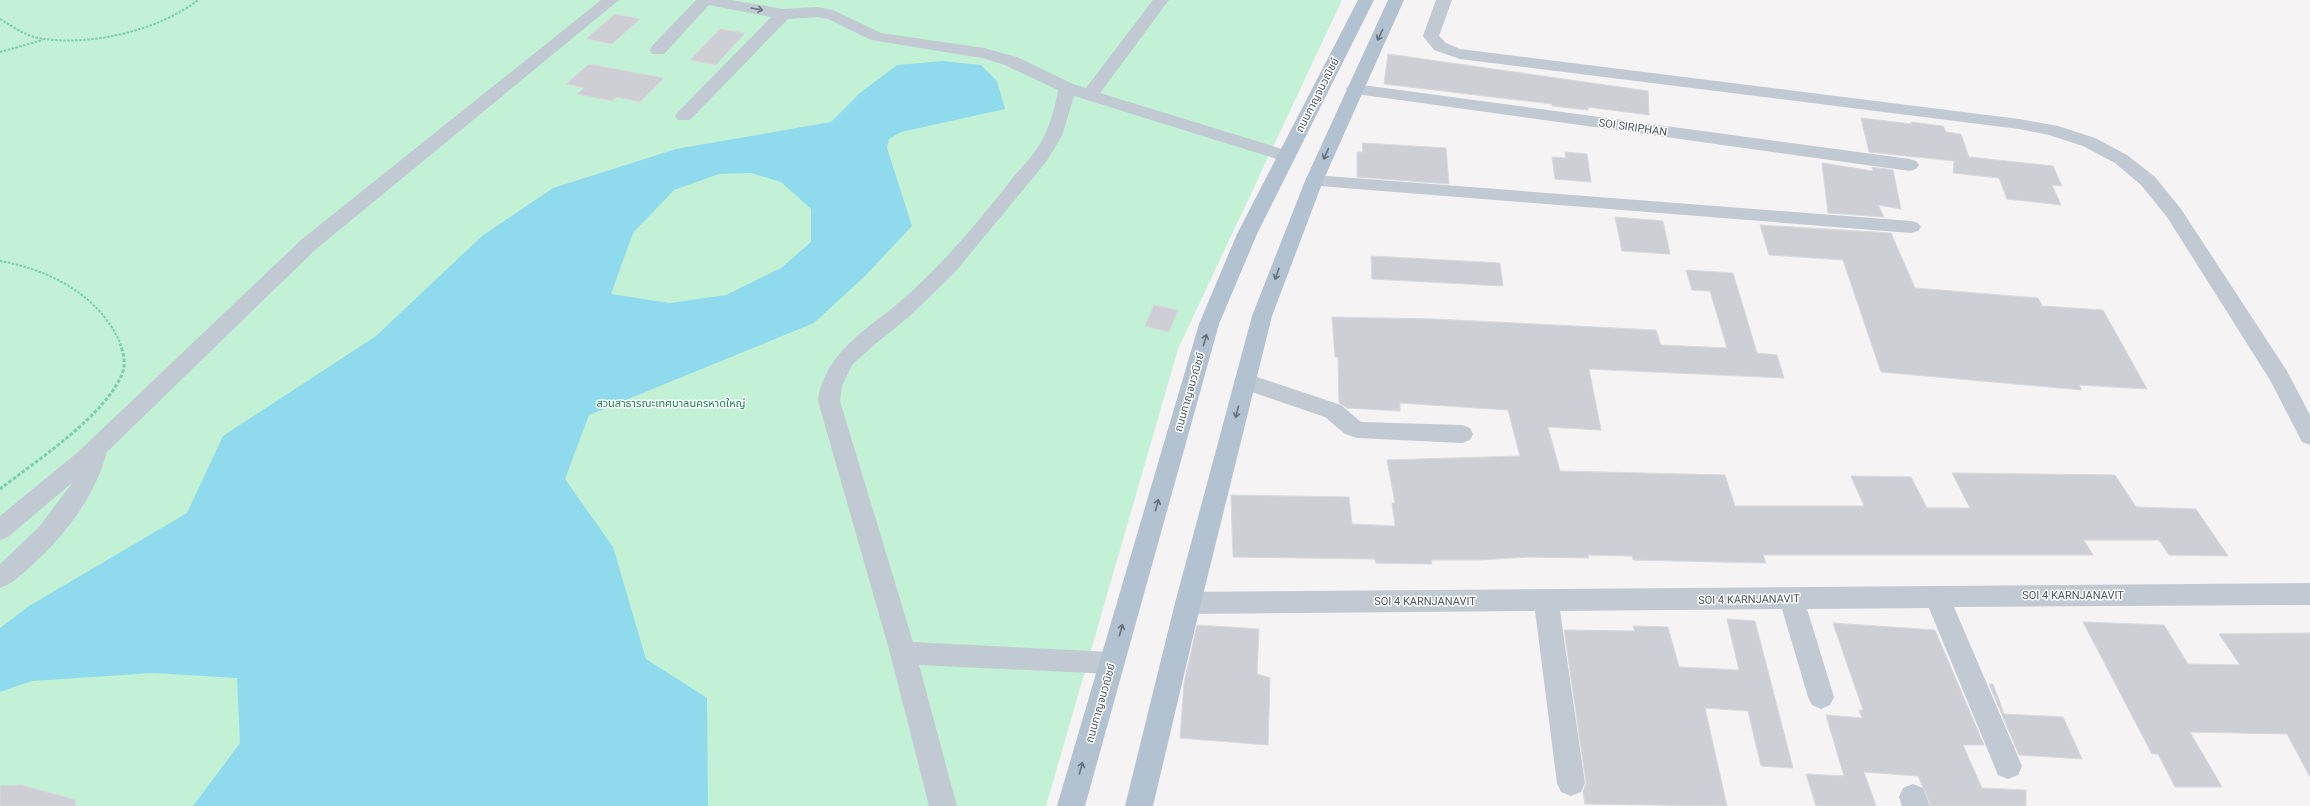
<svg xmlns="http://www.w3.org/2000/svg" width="2310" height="806" viewBox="0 0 2310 806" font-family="Roboto,'Noto Sans Thai',sans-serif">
<rect width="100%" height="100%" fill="#f5f3f3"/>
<polygon fill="#c3f1d5" points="0,0 1342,0 1178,349 1046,806 0,806"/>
<path fill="#90daee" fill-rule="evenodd" d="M943,61L981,65L997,81L1005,109L901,132L889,139L887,148L912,226L866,275L814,323L589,415L565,479L613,547L646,659L707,698L708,806H193L240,743L237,678L153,673L32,681L0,692V628L29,606L187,513L223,436L376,336L482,236L553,188L676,149L831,122L860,93L897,65ZM751,173L781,182L811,209V242L781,268L726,295L670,303L611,294L633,233L674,190L719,174Z"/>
<g fill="#cdcfd5" stroke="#d7d9de">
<polygon points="615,14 640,19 612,44 586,39"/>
<polygon points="720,29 745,33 716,65 690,60"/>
<polygon points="1388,54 1648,91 1649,115 1588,107 1588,110 1552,106 1552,104 1384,84"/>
<polygon points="589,64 664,78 640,102 617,97 612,101 577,94 584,88 566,84"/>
<polygon points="1861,118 1912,124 1911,122 1943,126 1946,132 1961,134 1969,157 2053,166 2062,186 2052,185 2061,205 2007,199 1999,178 1953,173 1954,161 1869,152"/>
<polygon points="1362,143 1446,148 1449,184 1357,177 1357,152 1363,152"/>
<polygon points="1565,152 1587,154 1591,182 1555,179 1552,157 1566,158"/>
<polygon points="1822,163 1873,171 1872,167 1893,170 1901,209 1878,205 1884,217 1828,213"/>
<polygon points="1615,217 1663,221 1670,254 1622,251"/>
<polygon points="1760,225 1891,233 1915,288 2038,298 2042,306 2103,310 2147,389 2079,385 2082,390 1881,372 1843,260 1769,255"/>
<polygon points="1371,256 1500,263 1503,286 1372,279"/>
<polygon points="1686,270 1733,273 1757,353 1777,355 1784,378 1589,369 1601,430 1548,427 1560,471 1725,475 1735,506 1864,506 1851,476 1911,477 1927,508 1970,508 1952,473 2115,475 2136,507 2196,509 2228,556 2169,555 2159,540 2084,540 2093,555 1763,555 1766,563 1633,560 1632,556 1588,555 1589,558 1528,557 1480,560 1431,560 1432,564 1376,563 1375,559 1233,557 1231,495 1349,497 1352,524 1395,526 1392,503 1395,503 1387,460 1520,456 1508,410 1400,403 1400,411 1347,408 1339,403 1338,357 1335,357 1332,317 1435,319 1656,330 1661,345 1727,348 1710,291 1692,290"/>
<polygon points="1154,305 1178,310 1169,332 1145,326"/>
<polygon points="1727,619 1755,621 1793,768 1761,766 1748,711 1705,708 1727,806 1585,804 1583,792 1586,783 1564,630 1635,631 1633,626 1668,627 1679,667 1739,670"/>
<polygon points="2083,622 2164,625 2188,664 2240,665 2219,634 2310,633 2310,777 2287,734 2190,732 2222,787 2175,787 2158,754 2152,754"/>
<polygon points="1833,623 1935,630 1984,745 1963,745 1982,788 2026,790 2026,806 1931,806 1918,776 1864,772 1876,806 1816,806 1806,774 1844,776 1826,715 1862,718 1859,710 1863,710"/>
<polygon points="1197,625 1259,629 1257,674 1270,678 1268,745 1180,738 1184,683"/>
<polygon points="1989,684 1993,684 2004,714 2063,717 2082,759 2019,755"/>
<polygon points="21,785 76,800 75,806 0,806 0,786"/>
</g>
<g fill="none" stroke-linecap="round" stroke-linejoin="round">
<g stroke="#7ad0a6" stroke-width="2" stroke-dasharray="2.5 1.5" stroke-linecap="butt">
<path d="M0,19C12,26 24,35 38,38C88,47 158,31 198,0"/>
<polyline points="0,52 43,40"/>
<path d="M0,261C50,270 100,295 121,345"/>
</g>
<path stroke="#7ad0a6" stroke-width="3" stroke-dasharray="3.5 2" stroke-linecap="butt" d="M0,489C36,461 105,416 122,374C126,365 124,353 120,344"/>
<g fill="#c1cad2" fill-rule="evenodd">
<path d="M601,0H619L315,250L107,452C94,498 65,536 30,567C20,576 12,584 0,588V564L39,527L73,482L8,537L0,540V516L78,452L301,240Z"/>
<path d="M696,0H731L783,9L817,7L833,10L881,33L984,48L1017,57L1073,84L1086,88L1153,0H1169L1100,93L1292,152L1295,156L1292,160L1286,162L1280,160L1074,96L1062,136L1046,162L956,271L910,316L874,345L852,365L842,386L840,401L913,642L1111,652L1120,655L1124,663L1120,671L1111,674L919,665L957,806H929L890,653L818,401C825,349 874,326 910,293C947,259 980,220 1011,180C1021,168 1033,156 1041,142C1050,126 1055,108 1058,90L1005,65L982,58L871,40L828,19L817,17L788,19L690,120H678L675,116L678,112L771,17L709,5L664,54H652L650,50L652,46Z"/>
<polygon points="1436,0 1452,0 1439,36 1446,43 1460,49 2019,119 2058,126 2095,138 2127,155 2155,177 2181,209 2287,371 2310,415 2310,445 2302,442 2270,380 2167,217 2141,185 2115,163 2083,146 2049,135 2019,129 1460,59 1434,50 1423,36"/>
<polygon points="1355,84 1910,159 1916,161 1919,165 1916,169 1910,171 1349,93 1346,89 1349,85"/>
<polygon points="1314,175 1911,221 1918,223 1921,227 1918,231 1911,233 1307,185 1305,181 1307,177"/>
<polygon points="1245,373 1341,405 1361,422 1462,425 1470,428 1473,434 1470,440 1462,443 1357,438 1345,434 1325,417 1237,387 1234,381 1237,375"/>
<polygon points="2310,583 2310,605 1954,607 2022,766 2018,775 2008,779 1998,775 1929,608 1807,609 1834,697 1830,705 1821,709 1812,705 1808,697 1782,609 1560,611 1585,783 1581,792 1571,796 1561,792 1557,783 1535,611 1188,614 1179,611 1175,603 1179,595 1188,592"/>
<polygon points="1913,784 1923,788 1930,806 1902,806 1899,797 1903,788"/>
</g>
<g fill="#b3c2d1" fill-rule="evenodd">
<polygon points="1358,0 1374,0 1257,234 1219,324 1085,806 1057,806 1199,324 1237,234"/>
<polygon points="1388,0 1404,0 1323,181 1272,316 1201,603 1153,806 1125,806 1175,603 1252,316 1305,181"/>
</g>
</g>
<defs><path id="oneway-shaft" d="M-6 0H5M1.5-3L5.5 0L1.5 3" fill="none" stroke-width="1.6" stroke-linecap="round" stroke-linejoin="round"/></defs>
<use stroke="#6e7983" href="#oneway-shaft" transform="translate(757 9) rotate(10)"/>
<g stroke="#64717d">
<use href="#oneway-shaft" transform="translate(1380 35) rotate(115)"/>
<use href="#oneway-shaft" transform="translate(1326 154) rotate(114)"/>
<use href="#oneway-shaft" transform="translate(1277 274) rotate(109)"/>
<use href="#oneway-shaft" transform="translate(1205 340) rotate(-74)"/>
<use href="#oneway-shaft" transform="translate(1237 412) rotate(104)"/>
<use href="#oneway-shaft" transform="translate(1157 505) rotate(-74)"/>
<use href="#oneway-shaft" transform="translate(1121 630) rotate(-74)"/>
<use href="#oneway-shaft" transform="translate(1081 768) rotate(-74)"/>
</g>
<g text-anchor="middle" stroke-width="3" stroke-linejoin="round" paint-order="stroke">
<g font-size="11" fill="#4a5661" stroke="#fff">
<text transform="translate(1317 95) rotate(-63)" y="4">ถนนกาญจนวณิชย์</text>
<text transform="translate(1633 127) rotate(8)" y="4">SOI SIRIPHAN</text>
<text transform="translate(1189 392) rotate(-74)" y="4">ถนนกาญจนวณิชย์</text>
<text x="2073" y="599">SOI 4 KARNJANAVIT</text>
<text transform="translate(1749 599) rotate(-1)" y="4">SOI 4 KARNJANAVIT</text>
<text x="1425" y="605">SOI 4 KARNJANAVIT</text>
<text transform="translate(1100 703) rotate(-74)" y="4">ถนนกาญจนวณิชย์</text>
</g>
<g font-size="11" fill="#17864f" stroke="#fff">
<text x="671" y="407">สวนสาธารณะเทศบาลนครหาดใหญ่</text>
</g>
</g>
</svg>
